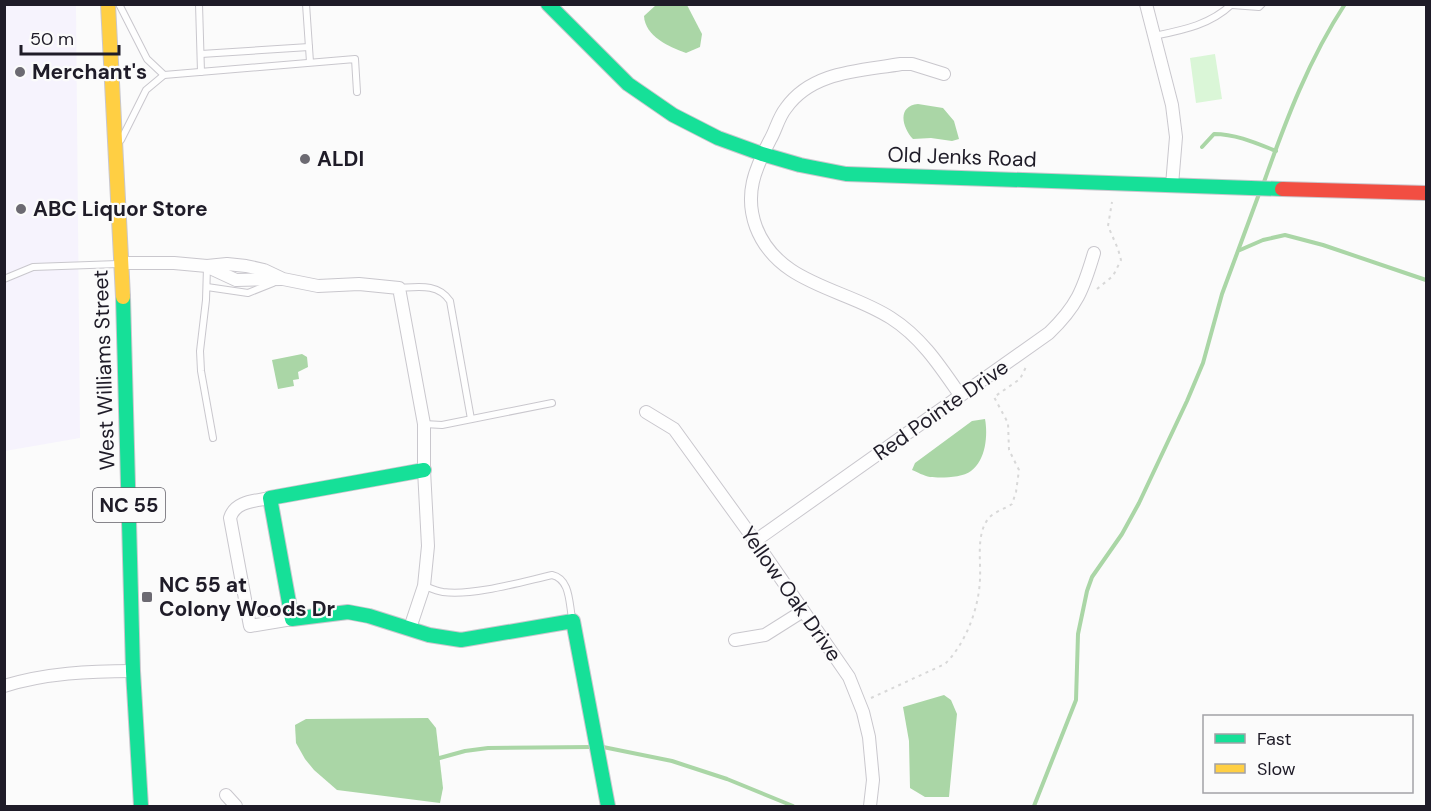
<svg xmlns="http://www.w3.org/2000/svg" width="1431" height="811" viewBox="0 0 1431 811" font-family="'DM Sans',sans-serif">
<rect width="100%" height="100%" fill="#fbfbfb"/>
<polygon fill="#f6f3fd" points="5,5 76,5 80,438 5,451"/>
<polygon fill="#daf6d7" points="1215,54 1222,99 1196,103 1190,58"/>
<g fill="#aad6a6">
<path d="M656,5H687L702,34L700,47L686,53C669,47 645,36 644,16Z"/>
<path d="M918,104L943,108L954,121L959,139L952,141L931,138L913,139C902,127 897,106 918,104Z"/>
<polygon points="302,354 307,357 308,367 298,372 299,379 293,380 294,386 278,389 272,360"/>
<path d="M985,419C988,435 986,460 971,471C962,478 940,478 930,477C924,476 917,472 912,470L915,463L972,421Z"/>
<polygon points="944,695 951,700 957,714 949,797 925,797 910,788 909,741 903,707"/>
<polygon points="428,718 436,728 443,788 440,803 337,790 314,770 305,759 296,743 295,725 306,719"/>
</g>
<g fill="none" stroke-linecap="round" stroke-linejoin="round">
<g stroke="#aad6a6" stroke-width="4">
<path d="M1202,147L1214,134C1236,134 1256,143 1276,151"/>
<path d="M1264,182C1286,120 1309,59 1345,4"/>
<polyline points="1240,250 1263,240 1285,235 1323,245 1426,280"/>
<polyline points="603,747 672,761 727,779 793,806"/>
<polyline points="436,759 465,751 488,748 592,747"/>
<polyline points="1034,806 1076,700 1078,634 1087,591 1092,577 1122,534 1139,503 1187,401 1203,363 1222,294 1259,194"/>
</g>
<defs>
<g id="lane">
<polyline points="119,4 147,59 164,75"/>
<polyline points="199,4 201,72"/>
<polyline points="306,4 310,62"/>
<polyline points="1232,5 1259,7 1262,4"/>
<path d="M1154,36C1183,30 1210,25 1232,4"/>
<polyline points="201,54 309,47"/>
<polyline points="121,140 146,90 164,75 355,59 357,92"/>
<polyline points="207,267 206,300 200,351 201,371 213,438"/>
<polyline points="4,279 33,267 118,264"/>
<polyline points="207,287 248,293 273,283"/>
<path d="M399,288C418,287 438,283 450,301L471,419"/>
<polyline points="424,424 442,425 552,403"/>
<path d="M425,586C430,588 437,591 443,592C474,596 521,582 552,575C570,579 569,602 572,618"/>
</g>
<g id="street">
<polyline points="1146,4 1172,105 1176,137 1172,185"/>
<path d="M944,74L912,64H901C860,71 812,71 786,108C778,118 776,130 770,140C755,169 744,194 756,227C778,285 845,288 891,318C921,337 940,366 960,395"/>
<polyline points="122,263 174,263 207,266 227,264 246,266 264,270 283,279 318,286 359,284 399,288 424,424 424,470 428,546 424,586 410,628"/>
<polyline points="208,267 236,280 281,279"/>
<polyline points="646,412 674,429 755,541 849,677 863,712 869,737 873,780 870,806"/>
<path d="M270,498C255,501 235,501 230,518L250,626L292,619"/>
<path d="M755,541L1049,333C1077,306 1083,290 1094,253"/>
<polyline points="735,640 765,635 803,611"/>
<path d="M4,686C46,673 90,671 133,671"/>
<polyline points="226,795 236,806"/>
</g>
<g id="fast">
<polyline points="548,4 628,84 673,115 718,138 762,154 800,165 846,174 1282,189"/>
<polyline points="123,297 133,671 141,806"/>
<polyline points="424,470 270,498 292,619 348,612 369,616 429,635 461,640 573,621 608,806"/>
</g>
<polyline id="slow" points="108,4 123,297"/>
<polyline id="jam" points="1282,189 1426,193"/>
</defs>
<use href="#lane" stroke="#c9c7cd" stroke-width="8"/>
<use href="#street" stroke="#c9c7cd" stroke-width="14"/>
<use href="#fast" stroke="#c9c7cd" stroke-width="16"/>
<use href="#slow" stroke="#c9c7cd" stroke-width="16"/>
<use href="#jam" stroke="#c9c7cd" stroke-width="16"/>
<g stroke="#d8d8d8" stroke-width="2" stroke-dasharray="3 4.5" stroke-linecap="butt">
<polyline points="1097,289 1113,276 1121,260 1118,249 1108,226 1112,202"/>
<path d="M871,698L945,664C966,643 979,608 980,579C981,560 976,535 988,519C993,512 1005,509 1012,504L1016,492L1019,470L1009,450L1008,423L994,397L1020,379L1027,365"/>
</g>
<use href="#lane" stroke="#fefefe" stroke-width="6"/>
<use href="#street" stroke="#fefefe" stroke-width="12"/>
<use href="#fast" stroke="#16e098" stroke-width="14"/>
<use href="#slow" stroke="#ffcf43" stroke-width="14"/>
<use href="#jam" stroke="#f24e42" stroke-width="14"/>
</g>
<g fill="#6c6a72" stroke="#fbfbfb" stroke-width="2">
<circle cx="20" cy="72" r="6"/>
<circle cx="305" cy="159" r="6"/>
<circle cx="21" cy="209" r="6"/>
<rect x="141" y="591" width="12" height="12" rx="3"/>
</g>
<g text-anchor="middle" stroke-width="4.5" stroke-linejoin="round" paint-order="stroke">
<rect fill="#fbfbfb" stroke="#615f67" stroke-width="1.5" x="93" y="488" width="72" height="34" rx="4.5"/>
<g font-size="20" font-weight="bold" fill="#1f1c28">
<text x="129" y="512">NC 55</text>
</g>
<g font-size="21" font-weight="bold" fill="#1f1c28" stroke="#fbfbfb" text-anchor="start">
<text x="32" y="79">Merchant's</text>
<text x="317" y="166">ALDI</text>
<text x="33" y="216">ABC Liquor Store</text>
<text x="159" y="592">NC 55 at<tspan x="159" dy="24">Colony Woods Dr</tspan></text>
</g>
<g font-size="21" fill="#1f1c28" stroke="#fbfbfb">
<text transform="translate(962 157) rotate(2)" y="7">Old Jenks Road</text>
<text transform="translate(104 370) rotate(-92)" y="7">West Williams Street</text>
<text transform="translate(941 410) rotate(-35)" y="7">Red Pointe Drive</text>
<text transform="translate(791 594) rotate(55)" y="7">Yellow Oak Drive</text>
</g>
</g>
<rect width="1431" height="811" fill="none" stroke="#1f1c28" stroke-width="12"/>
<rect x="1203" y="715" width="210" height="78" fill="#fbfbfb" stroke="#a3a2a7" stroke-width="1.5"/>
<rect x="1215" y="734" width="30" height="9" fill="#16e098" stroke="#a3a2a7" stroke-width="1.5"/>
<text x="1257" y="745" font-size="18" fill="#1f1c28">Fast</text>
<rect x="1215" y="764" width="30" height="9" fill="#ffcf43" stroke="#a3a2a7" stroke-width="1.5"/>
<text x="1257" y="775" font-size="18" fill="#1f1c28">Slow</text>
<path d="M21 45v9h98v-9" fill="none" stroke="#1f1c28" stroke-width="3"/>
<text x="30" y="45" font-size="18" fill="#1f1c28" stroke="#fbfbfb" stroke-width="4.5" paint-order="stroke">50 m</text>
</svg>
